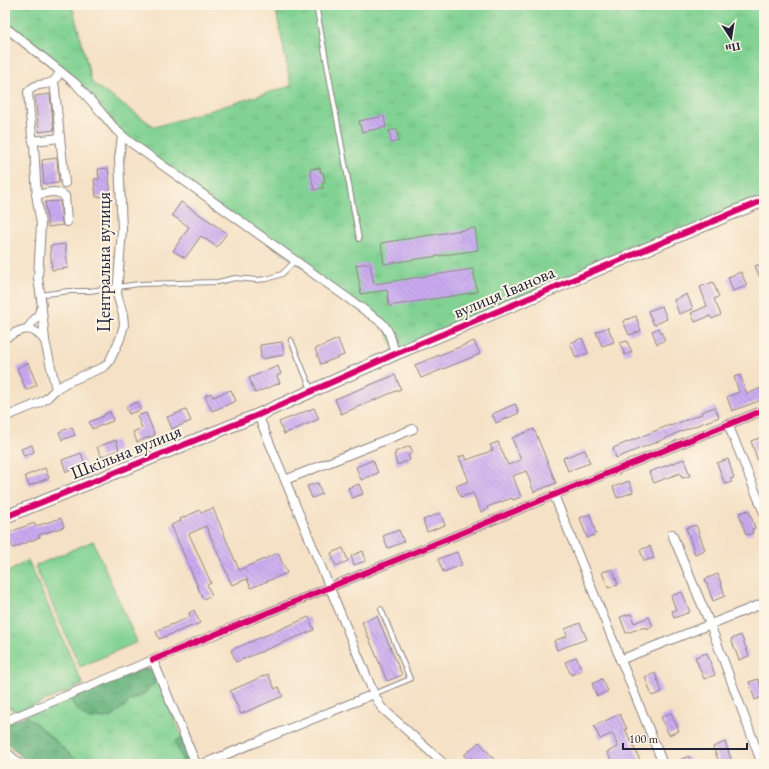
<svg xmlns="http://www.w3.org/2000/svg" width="769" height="769" viewBox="0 0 769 769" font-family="'EB Garamond',serif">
<defs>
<pattern id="grass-tufts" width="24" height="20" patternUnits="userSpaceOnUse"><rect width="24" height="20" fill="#81d293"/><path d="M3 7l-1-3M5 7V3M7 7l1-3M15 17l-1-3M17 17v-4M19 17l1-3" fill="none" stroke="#6fb480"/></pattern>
<pattern id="forest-crowns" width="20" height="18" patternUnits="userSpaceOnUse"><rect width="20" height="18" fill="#68b47d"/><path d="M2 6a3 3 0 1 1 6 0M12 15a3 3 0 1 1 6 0" fill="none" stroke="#559268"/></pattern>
<pattern id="building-back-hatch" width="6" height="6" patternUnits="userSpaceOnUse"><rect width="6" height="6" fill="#caabf1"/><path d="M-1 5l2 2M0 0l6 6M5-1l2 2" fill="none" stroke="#a48bc4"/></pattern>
</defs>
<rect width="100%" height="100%" fill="#fcf5e5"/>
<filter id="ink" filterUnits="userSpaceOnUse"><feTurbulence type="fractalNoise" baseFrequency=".025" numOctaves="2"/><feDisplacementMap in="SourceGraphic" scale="8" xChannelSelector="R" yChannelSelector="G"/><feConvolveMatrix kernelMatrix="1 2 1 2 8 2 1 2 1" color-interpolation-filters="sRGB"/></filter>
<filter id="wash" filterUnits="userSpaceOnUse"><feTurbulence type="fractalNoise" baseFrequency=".012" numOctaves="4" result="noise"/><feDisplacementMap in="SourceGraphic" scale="16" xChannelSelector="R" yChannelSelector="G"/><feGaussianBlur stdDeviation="0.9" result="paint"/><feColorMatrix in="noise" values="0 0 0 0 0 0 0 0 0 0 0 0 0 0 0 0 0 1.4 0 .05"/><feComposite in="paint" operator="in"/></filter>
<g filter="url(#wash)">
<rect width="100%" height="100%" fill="#f5e1c5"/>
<g fill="url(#grass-tufts)" stroke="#527a67">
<polygon points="5,5 72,5 92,83 155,127 291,86 275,5 764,5 764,200 395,354 386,328 130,142 75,83 5,27"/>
<polygon points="28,560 83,685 18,712 5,705 5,574"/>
<polygon points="158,680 183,739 175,741 184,764 81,764 35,723 25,716 70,697 83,715 90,719 112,717 130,701 144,694"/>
</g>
<g fill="url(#forest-crowns)" stroke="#456b5c">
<polygon points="146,668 154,672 158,680 143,694 130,701 112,717 90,719 83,715 74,706 70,697"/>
<polygon points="25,716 35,723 81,764 29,764 5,741 5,724"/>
<polygon points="183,739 193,764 184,764 175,741"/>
</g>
<polygon fill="#81d293" stroke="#527a67" points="93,541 137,642 80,667 35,566"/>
<g id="blocks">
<g fill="url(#building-back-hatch)">
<polygon points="50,94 54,130 39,132 35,96"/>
<polygon points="384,116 386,127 362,132 359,121"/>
<polygon points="397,129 399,141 391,143 389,131"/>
<polygon points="57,158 59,183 44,184 42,160"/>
<polygon points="108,168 111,196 96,197 94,179 99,179 98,169"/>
<polygon points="320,168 321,173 323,172 325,182 322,182 323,188 314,190 310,169"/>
<polygon points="60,201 62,222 63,225 48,227 45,202"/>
<polygon points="181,202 227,233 217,247 201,236 185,258 173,251 189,227 172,215"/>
<polygon points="475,228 478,250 384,264 381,243"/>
<polygon points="65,244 68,268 52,270 50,246"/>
<polygon points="370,263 374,284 473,269 477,292 389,306 387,290 361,294 356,265"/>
<polygon points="764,263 764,287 755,266"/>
<polygon points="741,272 747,286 733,291 728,277"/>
<polygon points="713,282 719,297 714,299 721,315 712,319 710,316 695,322 691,313 707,306 700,287"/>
<polygon points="687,294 693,309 679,314 674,300"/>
<polygon points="662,306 667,319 654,325 648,311"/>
<polygon points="636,316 641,331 629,335 623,321"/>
<polygon points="608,327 614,342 602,346 596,332"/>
<polygon points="659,328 665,340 657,344 652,331"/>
<polygon points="582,338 588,353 576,358 570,343"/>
<polygon points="338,339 344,355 321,364 315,349"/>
<polygon points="474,341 480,354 421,378 415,365"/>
<polygon points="627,341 632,352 625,355 620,343"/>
<polygon points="282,342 284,355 261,359 260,345"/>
<polygon points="28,363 37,385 26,390 17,368"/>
<polygon points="278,366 281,374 277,376 280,383 255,393 249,378"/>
<polygon points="395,375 401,389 341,414 335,399"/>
<polygon points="740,375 747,394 761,388 764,395 764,399 732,411 727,397 739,392 734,377"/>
<polygon points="231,390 236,401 212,411 205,396 211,393 213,397"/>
<polygon points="137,402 140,410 129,414 126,407"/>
<polygon points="515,404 519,413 496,423 492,414"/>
<polygon points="715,407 719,417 674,434 674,435 616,458 613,448 670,425 670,426 702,414 701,412"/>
<polygon points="314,408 319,419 284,434 279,422"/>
<polygon points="186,410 191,421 172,429 167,417"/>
<polygon points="110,412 113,421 92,429 89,422 104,416 103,415"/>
<polygon points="146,413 155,435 137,442 133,432 142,428 137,416"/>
<polygon points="72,427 75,435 62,440 59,432"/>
<polygon points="534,429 556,483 534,492 526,471 513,476 521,497 513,500 512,498 487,507 488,509 481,512 473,493 461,497 456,486 469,481 459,457 465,455 467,460 493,450 490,445 498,442 508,465 521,460 512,438"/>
<polygon points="762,437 764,443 764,476 763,476 751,441"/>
<polygon points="116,440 119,450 101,457 97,447"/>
<polygon points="32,445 34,452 24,456 21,449"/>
<polygon points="410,446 413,453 408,455 410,460 397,465 394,455 396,454 395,452"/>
<polygon points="585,450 590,463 568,471 563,458"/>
<polygon points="81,453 85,464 66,472 62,460"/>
<polygon points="684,459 690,476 682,478 680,473 654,483 649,472"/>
<polygon points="728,459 734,478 730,479 732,482 725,484 717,463"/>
<polygon points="373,460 378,473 361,480 356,467"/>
<polygon points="45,468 49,478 29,486 25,476"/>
<polygon points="629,481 633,492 617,498 613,487"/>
<polygon points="318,483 322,494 312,498 307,486"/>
<polygon points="359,484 363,494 352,498 348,488"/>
<polygon points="213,508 239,570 278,553 287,573 251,588 247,579 232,585 206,526 189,534 211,583 207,585 212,595 203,599 171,525 181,521 180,519 200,510 201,513"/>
<polygon points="749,510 755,528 752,529 753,533 746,535 739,513"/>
<polygon points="440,513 445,525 427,532 423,520"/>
<polygon points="590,514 596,534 587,538 580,518"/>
<polygon points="61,518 64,527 39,535 40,537 13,548 7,533 34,523 36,526"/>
<polygon points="696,525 705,550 695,554 686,528"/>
<polygon points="399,530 404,542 388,548 383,536"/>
<polygon points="650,546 654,558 644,561 640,550"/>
<polygon points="343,548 348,561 336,566 331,553"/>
<polygon points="363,551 366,561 354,565 351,556"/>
<polygon points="457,552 462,565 443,572 438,559"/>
<polygon points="613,569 618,585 608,588 602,572"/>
<polygon points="718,574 725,596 713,601 705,579"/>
<polygon points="682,592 690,612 674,618 672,611 676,610 671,596"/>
<polygon points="194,610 200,623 159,639 156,631 190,617 189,613"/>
<polygon points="631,614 634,623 649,617 653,626 646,629 645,627 626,633 620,617"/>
<polygon points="377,616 402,675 387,681 362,622"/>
<polygon points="309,617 314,630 236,662 231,650"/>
<polygon points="580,623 587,639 557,650 554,641 567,636 565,629"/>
<polygon points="741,635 749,656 739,660 731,639"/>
<polygon points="707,653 715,675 704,679 695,657"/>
<polygon points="576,657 582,670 571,675 565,662"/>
<polygon points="655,673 662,692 652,696 645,677"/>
<polygon points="268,674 275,689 279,687 283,696 241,714 230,691"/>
<polygon points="602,679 608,691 597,696 592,684"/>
<polygon points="758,679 764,696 755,700 749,682"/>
<polygon points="671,713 679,731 669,735 661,717"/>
<polygon points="620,714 627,729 625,729 642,764 613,764 607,752 618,747 613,735 611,734 600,739 594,726"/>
<polygon points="479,742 498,764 476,764 471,757 468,760 464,755"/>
<polygon points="725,742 733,764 720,764 713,747"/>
<polygon points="689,756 692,764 670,764"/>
</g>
</g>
</g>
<g filter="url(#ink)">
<use href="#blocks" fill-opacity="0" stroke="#8c8280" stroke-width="1"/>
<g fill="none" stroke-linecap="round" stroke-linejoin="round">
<defs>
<g id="lane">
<polyline points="316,5 359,239"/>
<polyline points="40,295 69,291 89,291 139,284 218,282 235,278 257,280 267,279 282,274 295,261"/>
<polyline points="291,340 311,389"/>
<polyline points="374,694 410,679 381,609"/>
</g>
<g id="street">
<path d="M5,27L75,83L101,112L116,130L130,142L381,322C390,330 392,343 395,354"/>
<polyline points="54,81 65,183"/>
<polyline points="33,141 60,138"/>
<path d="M36,195C48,193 55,189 65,196L67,222"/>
<polyline points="42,310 45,340"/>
<path d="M27,329L38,315L42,306L38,278L41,224L37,200L34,144L32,136L28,92C37,81 43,87 52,82C56,81 58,75 60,72"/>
<path d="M5,338C22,329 31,323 45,341L56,389"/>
<polyline points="258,415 374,694 381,707 444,764"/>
<polyline points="5,417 39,403 46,399 56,389 66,383 87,374 104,367 109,362 120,339 124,325 123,315 117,294 122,230 119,159 122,136"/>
<polyline points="728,424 764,513"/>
<polyline points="285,480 413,429"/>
<polyline points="554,495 663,764"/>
<polyline points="672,534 710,624 762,764"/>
<polyline points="153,660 554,495 764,410"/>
<polyline points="620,660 764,603"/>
<polyline points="5,721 153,660 196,764"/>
<polyline points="203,764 374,694"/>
</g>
<polyline id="secondary" points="5,517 258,415 395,354 764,200"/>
<polyline id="primary" points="5,754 16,764"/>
</defs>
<use href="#lane" stroke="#8c8280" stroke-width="6"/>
<use href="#street" stroke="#8c8280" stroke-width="10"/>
<use href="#secondary" stroke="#8c8280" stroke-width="14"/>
<use href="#primary" stroke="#8c8280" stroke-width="15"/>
<use href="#lane" stroke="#fff" stroke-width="4"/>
<use href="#street" stroke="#fff" stroke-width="8"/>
<use href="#secondary" stroke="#fff" stroke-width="12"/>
<use href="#primary" stroke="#fff" stroke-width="13"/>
<defs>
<g id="cycleway">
<polyline points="5,517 258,415 395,354 764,200"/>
<polyline points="153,660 554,495 764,410"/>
</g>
</defs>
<use href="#cycleway" stroke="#fcf5e5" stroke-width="8"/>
<use href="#cycleway" stroke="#d6006c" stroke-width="6"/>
</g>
</g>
<g text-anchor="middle" stroke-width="4" stroke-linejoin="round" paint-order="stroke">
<g font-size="18" fill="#22223b" stroke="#fcf5e5">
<text transform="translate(104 262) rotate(-90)" y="6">Центральна вулиця</text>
<text transform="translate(504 292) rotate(-23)" y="6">вулиця Іванова</text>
<text transform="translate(126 452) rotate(-22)" y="6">Шкільна вулиця</text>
</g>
</g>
<rect width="769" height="769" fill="none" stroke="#fcf5e5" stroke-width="20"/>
<g transform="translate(731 38) rotate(168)" stroke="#fcf5e5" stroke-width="3" paint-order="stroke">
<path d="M0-3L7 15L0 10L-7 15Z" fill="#22223b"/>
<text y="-6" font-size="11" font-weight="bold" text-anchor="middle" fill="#22223b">Пн</text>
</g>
<path d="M623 743v6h124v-6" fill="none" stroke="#22223b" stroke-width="2"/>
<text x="629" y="743" font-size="12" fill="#22223b" stroke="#fcf5e5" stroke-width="3" paint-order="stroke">100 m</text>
</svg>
